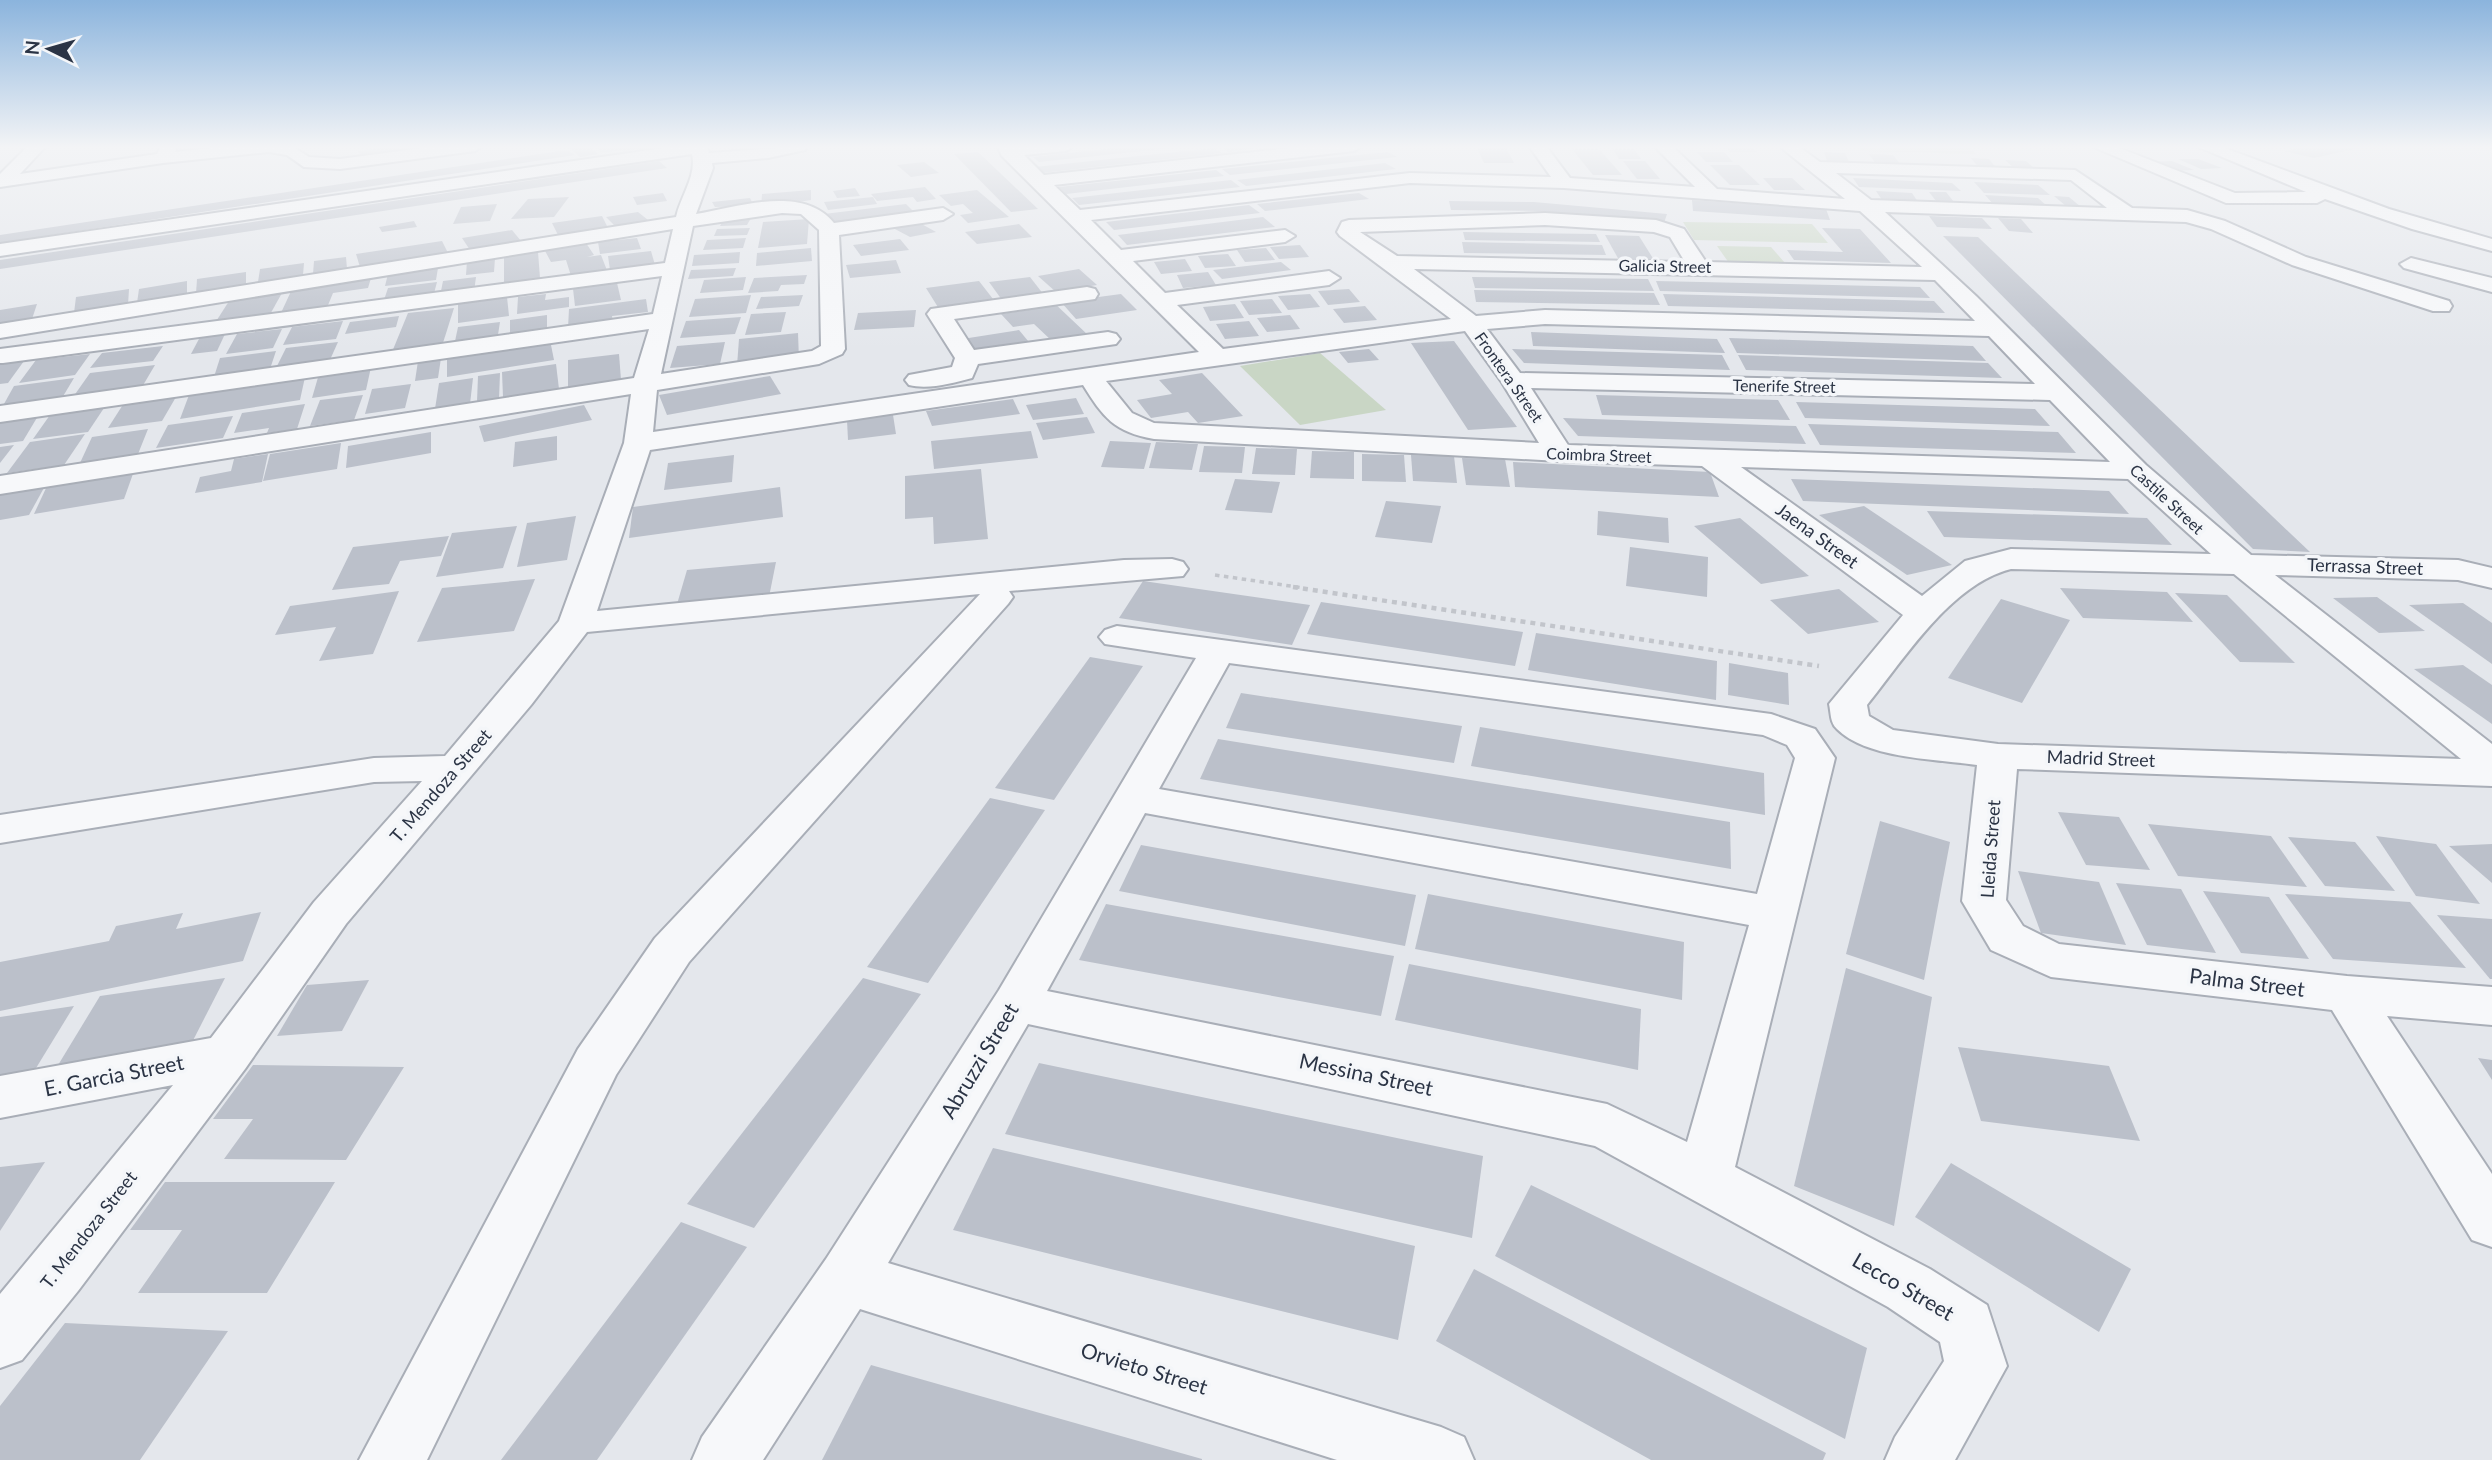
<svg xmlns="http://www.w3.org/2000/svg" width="2492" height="1460" viewBox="0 0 2492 1460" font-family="Lato,sans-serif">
<rect width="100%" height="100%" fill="#e4e7ec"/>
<g fill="#c9d6c5">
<polygon points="1858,146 1967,146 1976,154 1862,151"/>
<polygon points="1683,222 1812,224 1828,243 1694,240"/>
<polygon points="1717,246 1771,247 1785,263 1729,263"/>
<polygon points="1320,353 1386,410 1300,425 1240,366"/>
</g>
<g fill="#bbc0ca">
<polygon points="394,146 399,151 363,157 358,151"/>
<polygon points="588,146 598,154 580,157 570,148"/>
<polygon points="594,146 655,146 656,148 601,152"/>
<polygon points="1132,146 1170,148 1039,162 1033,157"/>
<polygon points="1268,146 1228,152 1221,147 1229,146"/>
<polygon points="1476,146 1505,146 1514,163 1484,163"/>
<polygon points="1724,146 1751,146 1757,152 1730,152"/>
<polygon points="2307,146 2362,146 2363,147 2314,158 2284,151"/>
<polygon points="1214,148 1222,153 1041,173 1035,167"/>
<polygon points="1572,149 1599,149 1622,175 1593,175"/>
<polygon points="1613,149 1634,149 1641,159 1619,159"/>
<polygon points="567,150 575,155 0,243 0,235"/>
<polygon points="978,152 1038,209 1011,212 954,154"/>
<polygon points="1388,152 1397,157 1230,175 1222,169"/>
<polygon points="1697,152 1724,152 1733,162 1706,162"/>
<polygon points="1824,152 1845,153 1849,162 1827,161"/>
<polygon points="1869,154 1893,155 1901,165 1876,164"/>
<polygon points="1971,158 1989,159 1997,169 1979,168"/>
<polygon points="2178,159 2198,159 2222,168 2201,169"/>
<polygon points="2005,160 2026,161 2036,170 2015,169"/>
<polygon points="659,161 667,168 0,269 0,260"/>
<polygon points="1623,161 1645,161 1660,179 1637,179"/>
<polygon points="2172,161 2194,170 2166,171 2145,162"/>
<polygon points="924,162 939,173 911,177 897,165"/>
<polygon points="1385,163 1396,169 1246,186 1237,180"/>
<polygon points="1710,165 1739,165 1760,185 1730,185"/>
<polygon points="1216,170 1224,176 1066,194 1059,187"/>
<polygon points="1763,178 1792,178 1805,190 1774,190"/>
<polygon points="1853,178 1952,183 1961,191 1859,187"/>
<polygon points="1231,180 1240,187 1079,205 1072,198"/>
<polygon points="1974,182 2038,185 2050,195 1984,193"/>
<polygon points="925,187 936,199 917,202 913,197 877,201 871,194"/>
<polygon points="855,188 860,196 837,198 833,191"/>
<polygon points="811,190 811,200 761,208 762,194"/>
<polygon points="977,190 1009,217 968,223 960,215 973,213 963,204 951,206 939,195"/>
<polygon points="1876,191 1912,193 1918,202 1882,200"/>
<polygon points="1929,192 1946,192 1954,202 1936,201"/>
<polygon points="663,193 667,201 637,205 633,197"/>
<polygon points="1359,193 1369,199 1265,211 1257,204"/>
<polygon points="1985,195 2038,198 2048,207 1994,205"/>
<polygon points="2054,196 2069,197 2081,207 2066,206"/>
<polygon points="569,197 554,217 511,219 528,199"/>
<polygon points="873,197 877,204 828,210 824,202"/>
<polygon points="750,198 754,206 715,207 712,202"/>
<polygon points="1692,200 1826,209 1830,220 1693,211"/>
<polygon points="1449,201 1534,202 1667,214 1664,223 1539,211 1451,210"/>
<polygon points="497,204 490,221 453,224 461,207"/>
<polygon points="906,204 915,213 832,225 824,214"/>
<polygon points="1249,205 1260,213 1114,230 1106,222"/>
<polygon points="638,212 648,220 615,226 606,217"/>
<polygon points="602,216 608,228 558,235 552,223"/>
<polygon points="1929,216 1982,218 1992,229 1937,227"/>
<polygon points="1263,217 1275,227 1127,245 1118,235"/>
<polygon points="751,218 747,225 720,226 724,219"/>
<polygon points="1998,218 2021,219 2033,233 2009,231"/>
<polygon points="809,219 807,244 758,248 763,222"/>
<polygon points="414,221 417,227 382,232 379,227"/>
<polygon points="918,222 936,232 910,237 893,228"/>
<polygon points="1019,224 1032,237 977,244 965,232"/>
<polygon points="750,228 747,235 714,236 717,229"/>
<polygon points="1822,228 1860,229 1891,263 1794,260 1787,250 1843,252"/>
<polygon points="512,230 521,241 470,250 462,238"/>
<polygon points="1463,232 1596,234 1600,242 1465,240"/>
<polygon points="1605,235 1639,236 1654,260 1619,260"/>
<polygon points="1943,236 1978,237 2310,552 2253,549"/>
<polygon points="637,238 641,249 600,254 598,242"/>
<polygon points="746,238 743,248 703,250 707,240"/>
<polygon points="900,239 909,250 861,256 853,245"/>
<polygon points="442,241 448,253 360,267 356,254"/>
<polygon points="1462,242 1602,245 1606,255 1464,253"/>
<polygon points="586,243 594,255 587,257 601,255 608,273 572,279 566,260 551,262 544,249"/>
<polygon points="1300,245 1309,257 1279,259 1270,247"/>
<polygon points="811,248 812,261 756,266 757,253"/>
<polygon points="1266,248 1275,260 1245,262 1237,250"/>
<polygon points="651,251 655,265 610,270 608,256"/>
<polygon points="538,252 540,278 504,283 504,256"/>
<polygon points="740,252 739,263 692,266 694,255"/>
<polygon points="1228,254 1236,266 1205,268 1198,256"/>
<polygon points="346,257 347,269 313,274 314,261"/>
<polygon points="495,258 494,272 466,275 467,261"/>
<polygon points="1185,259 1192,271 1161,274 1154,262"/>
<polygon points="896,260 901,273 850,278 846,265"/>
<polygon points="1281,262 1291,270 1222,279 1213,270"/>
<polygon points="304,263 303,275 258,282 260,269"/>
<polygon points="438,268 436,280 385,286 388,274"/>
<polygon points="736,268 733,276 688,279 691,270"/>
<polygon points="1079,269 1097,285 1056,292 1038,276"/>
<polygon points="246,272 246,286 196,294 197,279"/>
<polygon points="1208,272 1216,285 1183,288 1177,275"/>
<polygon points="807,275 804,284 781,285 778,291 748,293 754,278"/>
<polygon points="476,277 474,292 440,296 443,281"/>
<polygon points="746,277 743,290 700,293 704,280"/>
<polygon points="1030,277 1044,295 1002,300 989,282"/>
<polygon points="1472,277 1648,279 1654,291 1475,288"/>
<polygon points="371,278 368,288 333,293 326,310 280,315 293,287"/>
<polygon points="187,281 187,295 137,303 139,289"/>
<polygon points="979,281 993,299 964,303 967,308 941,312 926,288"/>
<polygon points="1656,281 1920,287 1930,298 1660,291"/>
<polygon points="437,282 433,297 383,303 388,288"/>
<polygon points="617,283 621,300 575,306 573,289"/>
<polygon points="129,289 128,305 74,313 76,297"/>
<polygon points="1349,289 1360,302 1328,305 1318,291"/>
<polygon points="1474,290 1654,293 1660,305 1476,302"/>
<polygon points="282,293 268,318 215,323 231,298"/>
<polygon points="546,294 545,300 569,297 569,307 517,314 518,297"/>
<polygon points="1121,294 1137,310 1076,319 1061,302"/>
<polygon points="1310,294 1320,307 1288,310 1278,296"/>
<polygon points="1663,294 1934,301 1945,313 1668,306"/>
<polygon points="751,295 746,313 689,317 695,299"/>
<polygon points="803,295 799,306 756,309 761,297"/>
<polygon points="507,297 509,316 458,323 458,304"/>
<polygon points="646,299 648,312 612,316 613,322 568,328 569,309"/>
<polygon points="1272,299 1282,313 1249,315 1240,301"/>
<polygon points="1051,300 1088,335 1052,341 1034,324 1013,327 1001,314 1028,310 1023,305"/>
<polygon points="37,304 32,319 0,324 0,310"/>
<polygon points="1235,304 1244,318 1210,321 1203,307"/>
<polygon points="1365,306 1377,320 1344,323 1333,309"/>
<polygon points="454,308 442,346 392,352 408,313"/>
<polygon points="916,310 914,327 854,330 858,313"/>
<polygon points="786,312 781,332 745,335 751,314"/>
<polygon points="547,315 547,334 510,339 510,320"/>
<polygon points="1290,315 1300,329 1267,332 1257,318"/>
<polygon points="399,316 396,327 345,334 350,322"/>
<polygon points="741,317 735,334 680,338 686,321"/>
<polygon points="343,321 336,339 283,345 292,327"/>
<polygon points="1249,321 1259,336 1225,339 1216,324"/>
<polygon points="500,322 497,341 454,346 458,327"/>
<polygon points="282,329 273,348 226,354 237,334"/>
<polygon points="1019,330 1033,347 970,358 956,340"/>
<polygon points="1531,332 1717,339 1725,353 1533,346"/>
<polygon points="798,333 799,360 737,366 739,339"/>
<polygon points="225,334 217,351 191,354 200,337"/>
<polygon points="1729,338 1973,346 1986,361 1737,353"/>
<polygon points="550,340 554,360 447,377 447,356"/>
<polygon points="1454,341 1517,427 1468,430 1411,343"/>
<polygon points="338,342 329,362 276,368 286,348"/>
<polygon points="725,342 720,364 670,368 677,346"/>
<polygon points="163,346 153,361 90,368 102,353"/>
<polygon points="1369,349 1379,360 1348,363 1339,352"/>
<polygon points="1512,349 1722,355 1730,370 1524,363"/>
<polygon points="276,351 269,372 213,380 220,358"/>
<polygon points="90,354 75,375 19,383 36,360"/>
<polygon points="619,354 621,380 568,388 568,360"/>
<polygon points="1738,355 1988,363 2002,378 1746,370"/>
<polygon points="441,358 438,378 415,381 418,361"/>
<polygon points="24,361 8,383 0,384 0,365"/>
<polygon points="556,364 559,389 503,397 502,372"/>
<polygon points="155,365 142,387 71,400 90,373"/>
<polygon points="371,367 366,390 312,398 319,374"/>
<polygon points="500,373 499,399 477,402 478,376"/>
<polygon points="1202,373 1243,416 1198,423 1188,412 1151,418 1137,400 1172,394 1159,380"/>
<polygon points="770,376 781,394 667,415 659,395"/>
<polygon points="305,377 300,400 180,419 189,395"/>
<polygon points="74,378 59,403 0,411 14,386"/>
<polygon points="473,378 470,404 435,409 439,383"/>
<polygon points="411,384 405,408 365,414 372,389"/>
<polygon points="363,395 354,420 310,426 320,400"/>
<polygon points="1596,395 1778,400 1790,420 1602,415"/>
<polygon points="176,397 162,421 108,428 124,403"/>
<polygon points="1076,398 1084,414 1033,420 1026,405"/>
<polygon points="1013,399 1020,414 932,426 926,411"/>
<polygon points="1796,402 2035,409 2050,426 1805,418"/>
<polygon points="305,404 297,429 267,433 269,428 234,433 242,413"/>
<polygon points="584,405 592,420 484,442 479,426"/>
<polygon points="104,408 88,432 33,439 50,415"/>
<polygon points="893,415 896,434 848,440 847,420"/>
<polygon points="38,416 23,441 0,444 0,421"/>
<polygon points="233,416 223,438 156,448 168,425"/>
<polygon points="1087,417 1095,433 1043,440 1036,423"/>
<polygon points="1563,418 1796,426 1806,444 1578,436"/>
<polygon points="1808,424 2058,432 2076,453 1820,445"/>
<polygon points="148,429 138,454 80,463 92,437"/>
<polygon points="1031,431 1038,458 934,469 931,441"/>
<polygon points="431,432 431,453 346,468 348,446"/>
<polygon points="85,434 64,465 7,473 30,442"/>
<polygon points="557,436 557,460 513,467 515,442"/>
<polygon points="1110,441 1151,443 1144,469 1101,467"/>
<polygon points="1156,442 1198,444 1192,470 1149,468"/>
<polygon points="341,443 337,469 263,481 270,454"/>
<polygon points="14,445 0,463 0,447"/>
<polygon points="1204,446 1245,447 1242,473 1199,472"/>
<polygon points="1256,448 1297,449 1295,475 1252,474"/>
<polygon points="1312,451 1354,452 1354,479 1310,478"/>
<polygon points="268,454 262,482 195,493 200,477 231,471 234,459"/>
<polygon points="1362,454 1404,455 1406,482 1362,481"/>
<polygon points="734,455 732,482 664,490 668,463"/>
<polygon points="1411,455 1454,456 1457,483 1413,481"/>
<polygon points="1462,458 1505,459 1510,487 1466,485"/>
<polygon points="1513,462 1710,472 1719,497 1515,487"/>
<polygon points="981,469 988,539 934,544 933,517 905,519 905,476"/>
<polygon points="134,471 124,499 34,514 47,486"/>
<polygon points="1235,479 1280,482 1272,513 1225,510"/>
<polygon points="1791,479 2109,491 2129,514 1803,501"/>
<polygon points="45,486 29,515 0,520 0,493"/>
<polygon points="780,487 783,517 629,538 633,507"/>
<polygon points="1386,501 1441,506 1432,543 1375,537"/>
<polygon points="1864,506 1952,565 1907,575 1819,515"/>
<polygon points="1598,511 1668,518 1669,543 1597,535"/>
<polygon points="1927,511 2147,518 2172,545 1944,537"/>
<polygon points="576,516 567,560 517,567 527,523"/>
<polygon points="1740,518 1809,576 1761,584 1694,526"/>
<polygon points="517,526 503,568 436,577 452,533"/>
<polygon points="449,536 441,556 400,561 389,584 332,590 353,547"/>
<polygon points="1630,547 1708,557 1707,597 1626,586"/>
<polygon points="776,562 768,602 675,611 687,570"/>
<polygon points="535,579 514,631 417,642 442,588"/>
<polygon points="1143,581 1310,605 1292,645 1119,618"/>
<polygon points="2060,588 2167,592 2193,622 2083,618"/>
<polygon points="1839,589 1879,622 1808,634 1770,600"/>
<polygon points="399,591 373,654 319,661 336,627 275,635 290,606"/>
<polygon points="2175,593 2227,595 2295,663 2240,662"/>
<polygon points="2377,597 2425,631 2379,633 2333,598"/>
<polygon points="2001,599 2070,620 2022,703 1948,678"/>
<polygon points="1321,602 1523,632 1515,666 1307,634"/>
<polygon points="2463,603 2492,623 2492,664 2409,605"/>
<polygon points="1536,633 1717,661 1716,700 1528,670"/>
<polygon points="1090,657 1143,666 1054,800 995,788"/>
<polygon points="1729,663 1788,673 1789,705 1728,695"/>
<polygon points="2463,665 2492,685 2492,724 2414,669"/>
<polygon points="1241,693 1462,726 1454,763 1226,728"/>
<polygon points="1480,727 1764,773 1765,815 1471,766"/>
<polygon points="1218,739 1730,822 1731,869 1200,779"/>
<polygon points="990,798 1045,810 928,983 867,967"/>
<polygon points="2058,812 2119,817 2150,870 2086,865"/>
<polygon points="1880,821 1950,842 1924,980 1846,954"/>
<polygon points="2148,824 2271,836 2307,887 2178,876"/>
<polygon points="2376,836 2436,844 2480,904 2416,896"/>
<polygon points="2288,837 2355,842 2395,891 2325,886"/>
<polygon points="2492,844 2492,883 2449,846"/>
<polygon points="1141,845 1416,895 1405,946 1119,891"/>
<polygon points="2018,871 2099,882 2126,945 2041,933"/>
<polygon points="2116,883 2181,889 2216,953 2147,945"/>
<polygon points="2203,891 2269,897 2309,959 2241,953"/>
<polygon points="1428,894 1684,942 1682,1000 1415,949"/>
<polygon points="2285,894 2410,902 2466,968 2333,959"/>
<polygon points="1106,904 1394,956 1381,1016 1079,960"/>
<polygon points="261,912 243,961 0,1011 0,962 109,941 116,926 183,913 176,929"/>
<polygon points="2437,915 2492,919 2492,979 2490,979"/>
<polygon points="1409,964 1641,1009 1638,1070 1395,1020"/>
<polygon points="1846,968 1932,997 1894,1226 1794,1186"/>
<polygon points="225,978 183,1060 49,1080 100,996"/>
<polygon points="863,978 921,994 754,1228 687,1204"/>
<polygon points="369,980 342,1031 277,1036 307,985"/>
<polygon points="74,1006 22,1091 0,1095 0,1017"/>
<polygon points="1958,1047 2109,1066 2140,1141 1981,1121"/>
<polygon points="2478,1058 2492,1060 2492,1080"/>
<polygon points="1039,1063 1483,1156 1472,1238 1005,1134"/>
<polygon points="253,1065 404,1067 346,1160 224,1159 253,1119 213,1119"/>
<polygon points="993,1148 1415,1246 1398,1340 953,1230"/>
<polygon points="45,1162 0,1231 0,1167"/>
<polygon points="1951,1163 2131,1269 2099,1332 1915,1217"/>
<polygon points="165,1182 335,1182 267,1293 138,1293 182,1230 130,1230"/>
<polygon points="1531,1185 1867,1348 1845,1439 1495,1256"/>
<polygon points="681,1222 747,1247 597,1460 501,1460"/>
<polygon points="1474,1269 1826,1453 1823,1460 1651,1460 1436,1341"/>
<polygon points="65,1323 228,1331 140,1460 0,1460 0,1406"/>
<polygon points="871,1365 1202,1459 1202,1460 822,1460"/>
</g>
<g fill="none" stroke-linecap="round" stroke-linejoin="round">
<defs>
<g id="minor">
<polygon points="28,146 46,146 20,174 157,154 161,146 177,146 175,152 229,146 292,146 309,157 340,159 437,146 483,146 475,151 340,169 304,167 287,155 269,152 163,163 0,187 0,174"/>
<path d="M678,146H707L709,153L807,146L805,150L768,158L712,163L713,168L696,214C738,207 803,184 834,223L943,208L953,214L943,220L839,235L845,349L842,354L819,364L657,390L653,432L1199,352L1002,156L997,146H1074L1066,151L1024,155L1044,175L1308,146H1362L1354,151L1054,185L1080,210L1410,173L1551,177L1529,146H1546L1570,178L1695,187L1654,146H1672L1717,189L1845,199L1779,146H1798L1820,162L2075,170L2132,208L2187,210L2225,221L2306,257L2449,301L2452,306L2449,311H2433L2292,265L2211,229L2186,222L1885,212L1976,296L2146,465L2251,555L2458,560L2492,568V588L2458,580L2275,575L2492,744V786L2017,769L2006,900L2023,926L2059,944L2347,976L2492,987V1025L2387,1016L2492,1174V1247L2472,1240L2332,1010L2051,977L1991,950L1962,901L1977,765C1937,759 1867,759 1837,729C1830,723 1831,713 1829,704L1903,615L1702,466L1559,461L1154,439C1114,432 1103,417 1083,385L650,450L597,611L1124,560L1172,559L1183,562L1188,569L1183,576L1009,591L1013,597L1008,604L689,962L616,1075L427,1460H359L578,1049L655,938L980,594L587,632L531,705L346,924L245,1069L78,1291L22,1360L0,1368V1294L173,1085L0,1118V1076L211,1038L314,902L422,781L374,782L0,843V815L374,758L445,756L559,621L624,443L631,394L0,494V476L634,378L649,329L0,422V406L653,314L662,276L3,363H0V349L665,263L673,229L0,338V324L676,217C681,195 697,176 692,154L0,256V244ZM1836,173L2071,180L2107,208L1871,200ZM1410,183L1564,188L1860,211L1922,267L1706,262L1684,229L1656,220L1545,213L1349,220L1342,222L1337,232L1340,236L1451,319L1223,349L1177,305L1329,285L1340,278L1329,271L1165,293L1133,261L1285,242L1295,236L1285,230L1121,250L1091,220ZM782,213L801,214L819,230L821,346L812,351L661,374L693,226ZM1545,225L1654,232L1670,237L1685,262L1397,256L1360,232ZM1414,269L1935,280L1975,321L1545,310L1476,316ZM1545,324L1989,336L2035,384L1520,373L1487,329ZM1465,331L1501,381L1539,443L1154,423L1132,413L1106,381ZM1531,388L2050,400L2110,462L1568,445ZM1741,467L2128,479L2211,554L2011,549L1965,561L1922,596ZM2011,569L2234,574L2461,759L1998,744L1893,730L1869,716L1867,705C1905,658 1951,584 2011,569Z"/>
<polygon points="2091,146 2114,146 2235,193 2306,192 2196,146 2219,146 2389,209 2492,239 2492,251 2412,229 2325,199 2317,203 2226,203"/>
<polygon points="2411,258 2492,278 2492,292 2404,268 2400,264"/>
<path d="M1087,287L1095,289L1098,294L1095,299L954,319L974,350L1108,332L1116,334L1120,339L1116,344L978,364L972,378C953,383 928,390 909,385L905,380L909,375L952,367L955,358L927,314L931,309Z"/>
<path d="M1117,626L1771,714L1815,729L1835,758L1735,1167L1930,1269L1987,1305L2007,1366L1955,1460H1885L1895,1437L1944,1361L1940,1342L1888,1307L1595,1146L1028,1024L888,1263L1441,1427L1464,1437L1474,1460H1337L860,1309L763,1460H692L702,1437L826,1259L999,990L1196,658L1105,644L1099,637L1105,630ZM1229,663L1763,735L1787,745L1795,758L1757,894L1159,789ZM1145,813L1749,925L1687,1142L1607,1104L1047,991Z"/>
</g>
</defs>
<use href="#minor" stroke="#a9aeb7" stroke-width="4"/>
<polyline stroke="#c2c5cb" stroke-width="3.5" stroke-dasharray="4.5 4.5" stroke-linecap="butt" points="1215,575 1304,588"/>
<polyline stroke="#c2c5cb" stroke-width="4.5" stroke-dasharray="5 5" stroke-linecap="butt" points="1293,587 1819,666"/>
<use href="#minor" fill="#f7f8fa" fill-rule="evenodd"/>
</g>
<linearGradient id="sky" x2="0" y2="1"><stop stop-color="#8bb4dd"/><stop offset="0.42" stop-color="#f3f4f6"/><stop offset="1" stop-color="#f3f4f6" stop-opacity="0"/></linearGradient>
<rect width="2492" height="350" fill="url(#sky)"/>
<g text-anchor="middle" stroke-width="7" stroke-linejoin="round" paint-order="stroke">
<g font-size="16" fill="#2b3445" stroke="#f4f6f9">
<text transform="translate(1665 266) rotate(1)" y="6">Galicia Street</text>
<text transform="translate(1509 377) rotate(55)" y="6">Frontera Street</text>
<text transform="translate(1784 386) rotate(1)" y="6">Tenerife Street</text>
<text transform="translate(1599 455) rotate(2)" y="6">Coimbra Street</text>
<text transform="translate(2167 499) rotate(43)" y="6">Castile Street</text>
</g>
<g font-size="18" fill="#2b3445" stroke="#f4f6f9">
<text transform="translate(1817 536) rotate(36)" y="6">Jaena Street</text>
<text transform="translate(2365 567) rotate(2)" y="6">Terrassa Street</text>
<text transform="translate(2101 759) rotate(2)" y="6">Madrid Street</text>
<text transform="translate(441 786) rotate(-49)" y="6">T. Mendoza Street</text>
<text transform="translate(1991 849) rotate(-86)" y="6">Lleida Street</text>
<text transform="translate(89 1230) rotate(-52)" y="6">T. Mendoza Street</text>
</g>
<g font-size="21" fill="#2b3445" stroke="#f4f6f9">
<text transform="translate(2247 983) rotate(7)" y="7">Palma Street</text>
<text transform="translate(980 1061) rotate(-59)" y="7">Abruzzi Street</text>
<text transform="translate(1366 1075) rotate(12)" y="7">Messina Street</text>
<text transform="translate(114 1076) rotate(-11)" y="7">E. Garcia Street</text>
<text transform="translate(1903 1287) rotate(30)" y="7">Lecco Street</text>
<text transform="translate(1144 1369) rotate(17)" y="7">Orvieto Street</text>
</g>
</g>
<g transform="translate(49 49) rotate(275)" stroke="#f4f6f9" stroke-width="5" paint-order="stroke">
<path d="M0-5L12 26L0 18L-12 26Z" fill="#2b3445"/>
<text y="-10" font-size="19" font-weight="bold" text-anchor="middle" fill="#2b3445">N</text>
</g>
</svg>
